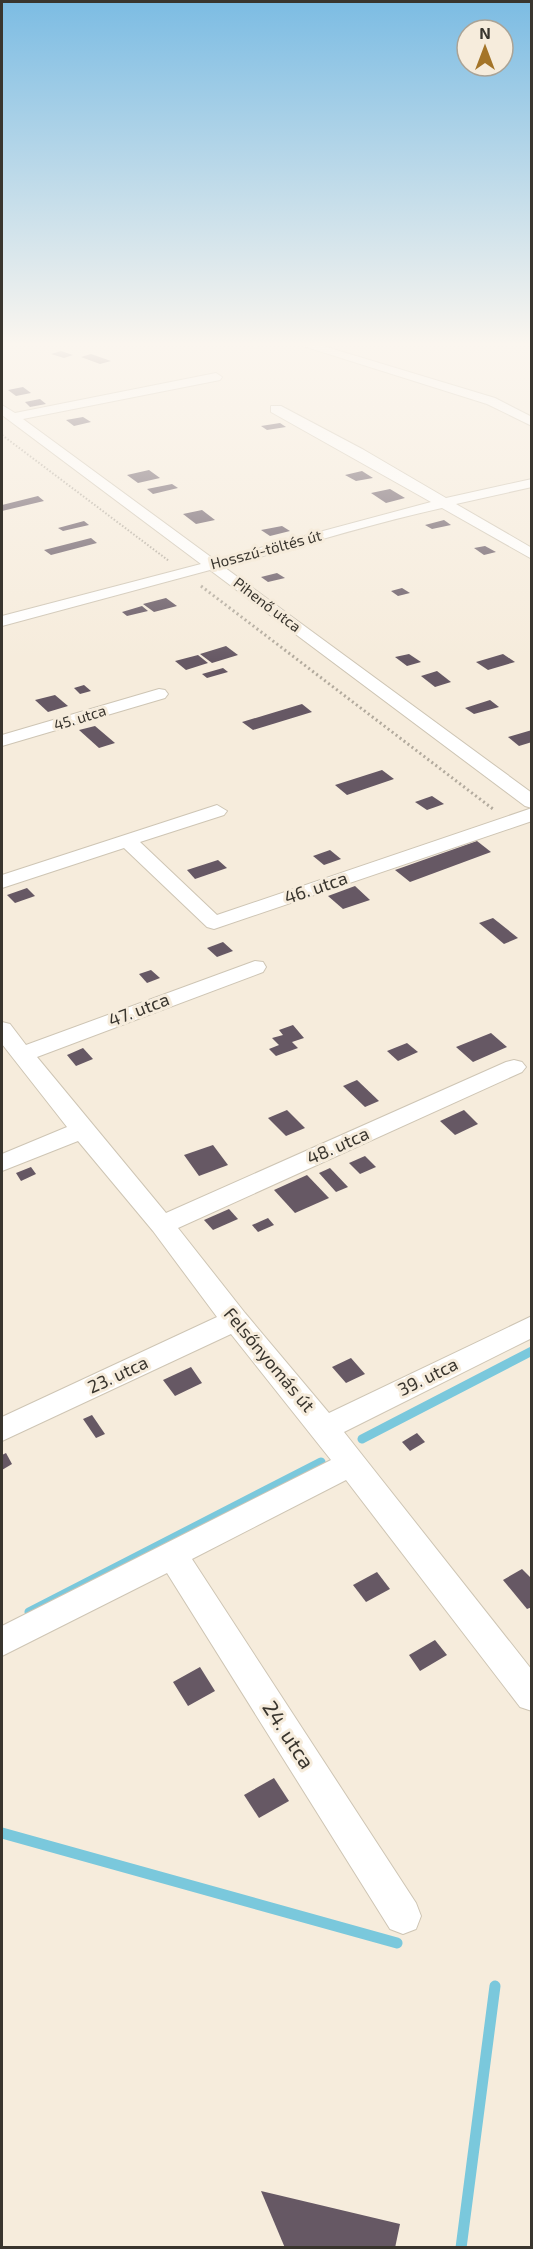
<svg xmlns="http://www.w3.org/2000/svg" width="533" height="2249" viewBox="0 0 533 2249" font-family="'Exo 2',sans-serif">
<rect width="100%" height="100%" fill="#f6ecdc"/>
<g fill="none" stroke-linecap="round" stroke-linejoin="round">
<g stroke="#7ac8dc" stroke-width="9">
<polyline points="362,1439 532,1351"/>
<polyline points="29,1612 321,1462"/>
</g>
<g stroke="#7ac8dc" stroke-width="11">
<polyline points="2,1833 397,1943"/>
<polyline points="461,2248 495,1986"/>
</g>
</g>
<g fill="#665864">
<polygon points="61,351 73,355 64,358 51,354"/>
<polygon points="91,354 111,361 100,364 81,357"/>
<polygon points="23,387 31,393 16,396 8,390"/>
<polygon points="40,399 46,404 30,407 25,402"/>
<polygon points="83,417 91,422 74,426 66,420"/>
<polygon points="280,423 286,427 267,430 261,426"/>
<polygon points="149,470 160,478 138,483 127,475"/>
<polygon points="362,471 373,478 356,481 345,475"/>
<polygon points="172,484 178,488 153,494 147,489"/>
<polygon points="390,489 405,498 386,503 371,493"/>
<polygon points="38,496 44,501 2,511 2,505"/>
<polygon points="202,510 215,520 196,524 183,514"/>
<polygon points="444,520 451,525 432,529 425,525"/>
<polygon points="84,521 89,525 63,531 58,528"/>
<polygon points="282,526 290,531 270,536 261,530"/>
<polygon points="91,538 97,543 51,555 44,550"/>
<polygon points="485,546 496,552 484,555 474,548"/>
<polygon points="277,573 285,578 268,582 261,577"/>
<polygon points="402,588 410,593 398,596 391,591"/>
<polygon points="166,598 177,606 154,612 143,604"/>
<polygon points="142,606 148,611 127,616 122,612"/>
<polygon points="226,646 238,655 212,663 200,654"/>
<polygon points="409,654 421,662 407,666 395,657"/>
<polygon points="503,654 515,662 488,670 476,662"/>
<polygon points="198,655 208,663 186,670 175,661"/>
<polygon points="223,668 228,672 207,678 202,674"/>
<polygon points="437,671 451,682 435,687 421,676"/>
<polygon points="84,685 91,691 80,694 74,688"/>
<polygon points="55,695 68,706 48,712 35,700"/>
<polygon points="490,700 499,707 474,714 465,708"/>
<polygon points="302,704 312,712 253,730 242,722"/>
<polygon points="95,726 115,743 99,748 79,730"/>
<polygon points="532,730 532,742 519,746 508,737"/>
<polygon points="382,770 394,779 347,795 335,785"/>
<polygon points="432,796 444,804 427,810 415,802"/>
<polygon points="477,841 491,852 410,882 395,870"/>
<polygon points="330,850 341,859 324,865 313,856"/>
<polygon points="218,860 227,868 195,879 187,870"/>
<polygon points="355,886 370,900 343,909 328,896"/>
<polygon points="27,888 35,896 15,903 7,895"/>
<polygon points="493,918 518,938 504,944 479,923"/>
<polygon points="223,942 233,951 217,957 207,948"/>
<polygon points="151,970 160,978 147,983 139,974"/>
<polygon points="293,1025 304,1038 292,1042 298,1048 276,1056 269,1049 279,1045 272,1038 283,1035 279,1030"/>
<polygon points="491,1033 507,1047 473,1062 456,1047"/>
<polygon points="407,1043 418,1052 398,1061 387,1051"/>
<polygon points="83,1048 93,1059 76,1066 67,1055"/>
<polygon points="357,1080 379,1101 365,1107 343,1086"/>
<polygon points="287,1110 305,1128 286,1136 268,1118"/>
<polygon points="464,1110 478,1124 455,1135 440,1121"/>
<polygon points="213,1145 228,1165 199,1176 184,1155"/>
<polygon points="365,1156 376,1167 360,1174 349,1163"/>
<polygon points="31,1167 36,1174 21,1181 16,1173"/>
<polygon points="330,1168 348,1187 336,1192 319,1173"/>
<polygon points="307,1175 329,1198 295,1213 274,1190"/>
<polygon points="229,1209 238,1219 213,1230 204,1220"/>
<polygon points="268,1218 274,1225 258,1232 252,1225"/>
<polygon points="351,1358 365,1374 346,1383 332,1367"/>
<polygon points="191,1367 202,1383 175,1396 163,1380"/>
<polygon points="92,1415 105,1434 96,1438 83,1419"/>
<polygon points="417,1433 425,1442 410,1451 402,1442"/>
<polygon points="6,1453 12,1464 2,1470 2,1455"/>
<polygon points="522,1569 532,1579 532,1607 527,1609 503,1580"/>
<polygon points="377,1572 390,1589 366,1602 353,1585"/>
<polygon points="435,1640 447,1655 420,1671 409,1655"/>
<polygon points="200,1667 215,1691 188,1706 173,1682"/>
<polygon points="274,1778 289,1801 259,1818 244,1795"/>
<polygon points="261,2191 400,2224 395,2248 285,2248"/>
</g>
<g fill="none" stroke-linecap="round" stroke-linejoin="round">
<defs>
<g id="minor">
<polygon points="303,346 323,346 495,398 532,417 532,426 487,404"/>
<path d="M216,373L222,377L220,380L23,419L215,560L431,502L271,412V406H281L364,450L446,498L532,479V487L456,504L532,548V559L442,508C369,524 297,547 224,567L532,793V808L525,806L210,570L2,626V616L201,564L2,415V405L15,413Z"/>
<polygon points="159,689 165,690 168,694 165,698 2,746 2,735"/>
<polygon points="217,805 227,811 224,815 140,842 217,915 532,808 532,821 214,929 207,927 124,848 2,888 2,875"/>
<polygon points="255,961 263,962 266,967 263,972 37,1057 166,1213 506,1062 514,1060 522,1062 526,1067 522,1072 178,1228 245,1313 329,1413 532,1316 532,1338 344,1432 532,1670 532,1711 520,1707 346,1480 192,1559 416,1903 421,1916 416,1929 403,1934 390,1929 167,1573 2,1656 2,1626 331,1460 231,1334 2,1441 2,1417 217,1317 153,1231 78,1141 2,1171 2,1154 67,1127 2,1044 2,1022 10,1024 26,1045"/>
</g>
</defs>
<use href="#minor" stroke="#cec5b4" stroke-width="2"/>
<polyline stroke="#b2aa9d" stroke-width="2" stroke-dasharray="1.5 2" stroke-linecap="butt" points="2,435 169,561"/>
<polyline stroke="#b2aa9d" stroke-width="3" stroke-dasharray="2 3" stroke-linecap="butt" points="201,586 493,809"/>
<use href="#minor" fill="#fff" fill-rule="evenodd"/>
</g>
<linearGradient id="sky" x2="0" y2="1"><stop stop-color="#7cbce3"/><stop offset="0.52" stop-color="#fbf6ef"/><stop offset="1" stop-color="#fbf6ef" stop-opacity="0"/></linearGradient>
<rect width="533" height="661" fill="url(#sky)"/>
<g text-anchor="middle" stroke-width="6" stroke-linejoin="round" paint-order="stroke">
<g font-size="15" fill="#39352e" stroke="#f6ecdc">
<text transform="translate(266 550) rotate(-15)" y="5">Hosszú-töltés út</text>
<text transform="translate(267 605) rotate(37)" y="5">Pihenő utca</text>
<text transform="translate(80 718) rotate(-17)" y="5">45. utca</text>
</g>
<g font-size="18" fill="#39352e" stroke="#f6ecdc">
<text transform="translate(316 888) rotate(-19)" y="6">46. utca</text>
<text transform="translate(139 1010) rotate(-21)" y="6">47. utca</text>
<text transform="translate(338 1146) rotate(-24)" y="6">48. utca</text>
<text transform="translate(269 1360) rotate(50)" y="6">Felsőnyomás út</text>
<text transform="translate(118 1375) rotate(-25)" y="6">23. utca</text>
<text transform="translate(428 1377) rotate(-26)" y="6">39. utca</text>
</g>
<g font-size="21" fill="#39352e" stroke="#f6ecdc">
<text transform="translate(288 1735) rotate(57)" y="7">24. utca</text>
</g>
</g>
<rect width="533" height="2249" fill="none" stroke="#39352e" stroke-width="6"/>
<g transform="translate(485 48)"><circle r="28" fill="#f6ecdc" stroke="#aaa396" stroke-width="1.5"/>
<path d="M0-4.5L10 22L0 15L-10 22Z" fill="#a47529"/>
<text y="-9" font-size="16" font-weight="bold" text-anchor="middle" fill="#39352e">N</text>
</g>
</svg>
